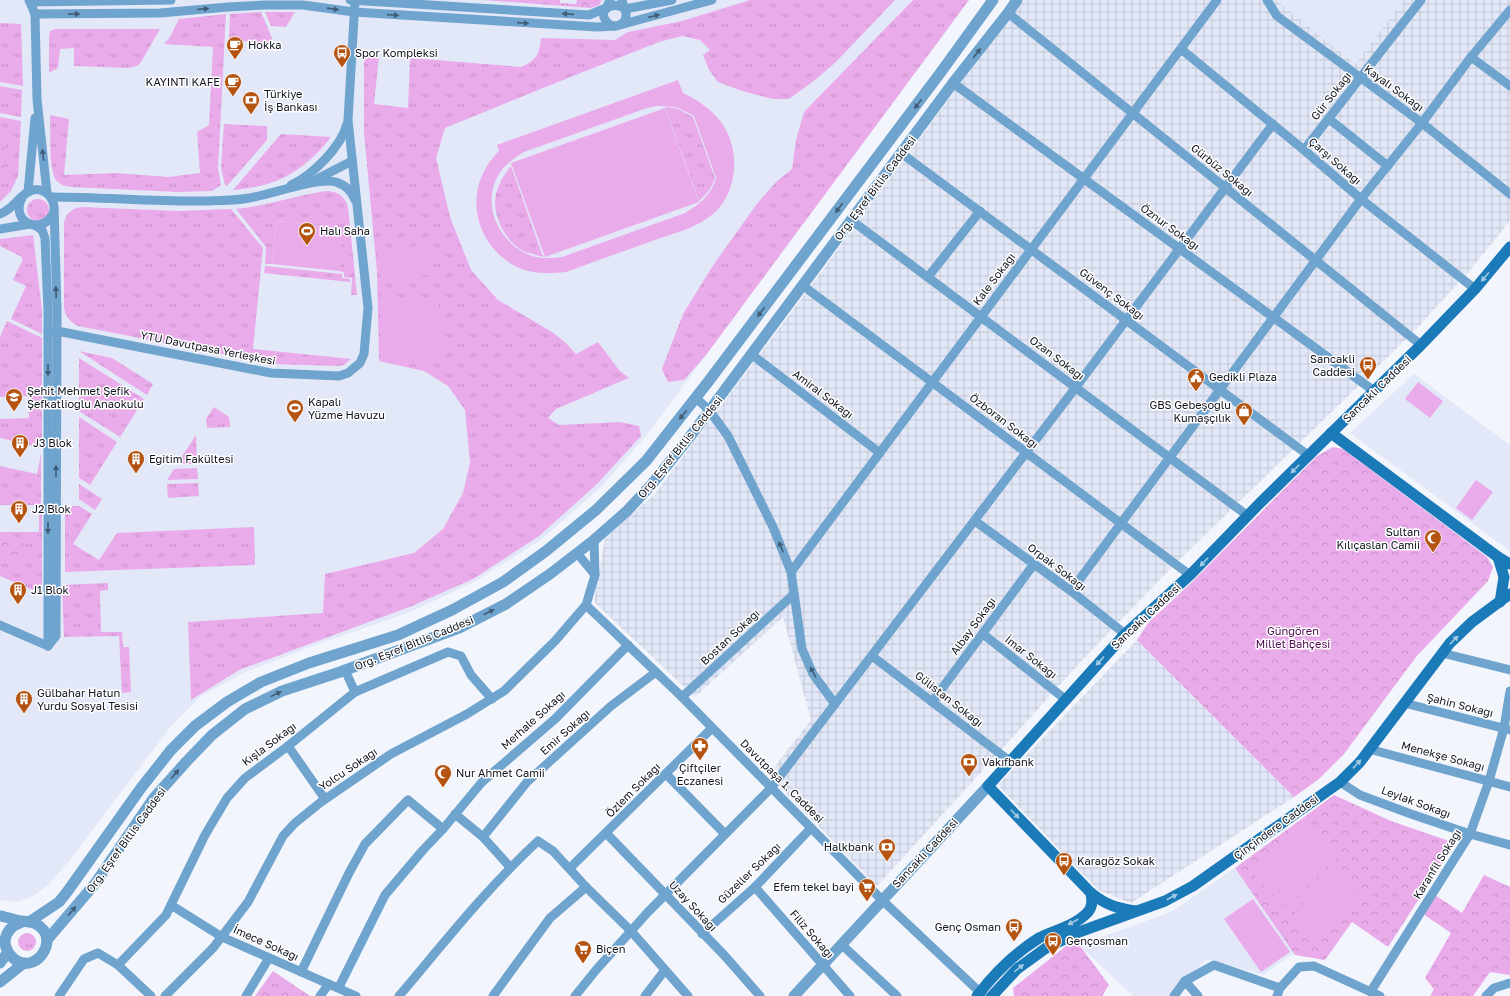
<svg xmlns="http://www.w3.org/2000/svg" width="1510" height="996" viewBox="0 0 1510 996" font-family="'Golos Text',sans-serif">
<defs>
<pattern id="industrial-grid" width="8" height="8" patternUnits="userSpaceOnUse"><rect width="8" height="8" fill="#e3e8f8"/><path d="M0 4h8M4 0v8" fill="none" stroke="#c2c6d4"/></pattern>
<pattern id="grass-tufts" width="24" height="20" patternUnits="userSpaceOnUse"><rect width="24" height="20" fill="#eaabeb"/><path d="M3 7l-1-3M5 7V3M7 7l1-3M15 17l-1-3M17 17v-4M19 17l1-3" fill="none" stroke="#c892c9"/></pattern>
<pattern id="forest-crowns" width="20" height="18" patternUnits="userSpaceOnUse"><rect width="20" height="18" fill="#eaabeb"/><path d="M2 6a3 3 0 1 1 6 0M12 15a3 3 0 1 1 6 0" fill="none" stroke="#c892c9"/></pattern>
</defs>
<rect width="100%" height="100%" fill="#f3f5fc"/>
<g fill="#e3e8f8">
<polygon points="0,0 969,0 646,436 601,487 542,539 476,581 408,613 315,645 241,674 200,697 172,725 69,861 49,884 34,896 17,902 0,900"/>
<polygon points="1279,0 1404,0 1355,64 1280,3"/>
<polygon points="1414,374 1510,445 1510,551 1350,433"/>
<polygon points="1235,868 1294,953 1263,975 1207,959 1176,988 1170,996 1133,996 1079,945 1171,912"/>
</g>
<g fill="url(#industrial-grid)">
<polygon points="1022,0 1279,0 1280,3 1355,64 1404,0 1510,0 1510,221 1471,269 1419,326 1344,400 1172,567 1085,657 982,771 877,886 768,775 811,720 783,617 695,697 594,602 605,538 654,495 787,318"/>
<polygon points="1137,640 1294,797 1131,903 1098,890 998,785"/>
</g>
<g fill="url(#grass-tufts)">
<path d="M750,0H895L836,62L815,80L789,99H773L742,91L718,82L709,70L703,55L710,50L700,40L682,36L659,42L563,80L445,128L436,158L450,217L471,270L498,300L552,332L566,343L576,354L598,342L619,370L629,378L556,409L548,418L559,425L620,422L639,426L641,436L597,484L539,536L473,579L412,606L239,670L191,700L188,622L323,613L325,574L414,553L443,529L463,493L470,462L465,410L448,386L424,371L379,361L377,272L364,133V63L366,51L379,56L374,104L408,108L410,58L521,67C537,60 539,55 541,38L615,40L628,32L682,21Z"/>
<polygon points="913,0 969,0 706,355 684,380 668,382 662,369 683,314 712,267 756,205 776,182 792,169 796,140 804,112"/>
<polygon points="261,12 272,38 272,43 229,40 230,14"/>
<polygon points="265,12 295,12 286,27 271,26"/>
<path d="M226,14L218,168L221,185L212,191L177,192L71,187C65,186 60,185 57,181C48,172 51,129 50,115L69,119L64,175L116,173L168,177L200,173L197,132L209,125L213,47L164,44L170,37L179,19Z"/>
<polygon points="0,23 21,24 23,86 0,82"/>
<polygon points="55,29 160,29 141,62 137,66 129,68 74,66 74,48 60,49 58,68 49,73 49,36 50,31"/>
<polygon points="0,86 22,90 21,117 0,113"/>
<path d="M665,107L676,108L693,117L715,178C712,187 707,194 699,201Z"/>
<polygon points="0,117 21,121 18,176 11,191 0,202"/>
<polygon points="224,124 267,126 267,140 227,186 225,185 221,168"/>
<path d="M281,134L331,137C305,171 276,187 233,190Z"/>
<path d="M511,166L543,257C538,255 531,254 525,252C506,243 491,215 496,194C499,183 504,175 511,166Z"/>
<path d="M325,191C338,191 344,195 348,207L357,295H351L352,278L344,277V272L339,271L342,228L276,221L272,264H265L266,247L236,209C266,206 295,196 325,191Z"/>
<circle cx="38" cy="210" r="11"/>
<path d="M82,207L177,211L231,209L263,248L253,349L351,359L344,365L338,366L272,364L78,326C70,322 66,317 64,308V223C66,213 72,208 82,207Z"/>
<polygon points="33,235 42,310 42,334 11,319 26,286 13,280 23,259 21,259 22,257 0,246 0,239"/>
<polygon points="265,266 342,274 342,278 350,279 350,282 264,273"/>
<polygon points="7,321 42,338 42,448 0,438 0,419 29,418 28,396 0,397 0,337"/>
<polygon points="79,351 112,358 153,384 147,395"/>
<polygon points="79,358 144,399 120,437 79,411"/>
<polygon points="214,407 229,417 230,427 207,428 206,419"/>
<polygon points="79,417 117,442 90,485 79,478"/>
<polygon points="196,435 197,464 177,464"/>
<polygon points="41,454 41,505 0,505 0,466 37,474"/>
<polygon points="197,468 198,479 167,480 174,469"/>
<polygon points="198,483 199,496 168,498 167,484"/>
<polygon points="79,484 102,499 95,510 79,499"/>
<polygon points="65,506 79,506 92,514 73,544 99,560 117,533 254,527 255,565 65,572"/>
<polygon points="39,509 42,509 42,594 0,576 0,561 23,561 23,539 0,539 0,532 39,532"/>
<polygon points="108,583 108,590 100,591 101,632 122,632 123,647 129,647 131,692 122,693 119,636 64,637 62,585"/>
<circle cx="27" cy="942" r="9"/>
</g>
<g fill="url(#forest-crowns)">
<polygon points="483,0 560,0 560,3 576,4 577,0 602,0 599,5 591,8"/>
<polygon points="0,131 8,132 4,171 0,183"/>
<polygon points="1333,447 1343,449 1487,557 1493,567 1488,581 1416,657 1344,754 1319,779 1294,797 1137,640 1148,623 1191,583 1317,456"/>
<polygon points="0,539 23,539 24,561 0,561"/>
<polygon points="1334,795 1391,821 1455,843 1388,947 1352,922 1325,960 1295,955 1235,868"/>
<polygon points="1484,875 1510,887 1510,975 1490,972 1473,996 1430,996 1434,989 1425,978 1451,933 1423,914 1435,895 1462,913"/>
<polygon points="1075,939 1109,985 1102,996 1014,996 1013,988"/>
<polygon points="273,971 310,996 255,996"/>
</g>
<g fill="#eaabeb" fill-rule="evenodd">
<path d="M678,80L683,93C708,105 728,122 733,150C737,173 731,199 713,214C697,228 674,233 655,240C625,251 595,261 566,272C550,274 532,274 517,267C472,244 462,187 499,151L497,145ZM657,106L676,107L694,116L716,178C711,195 700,204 685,213L562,257C552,258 542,259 532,256C498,244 479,202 501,171C507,163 516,157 524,152L647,108Z"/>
<polygon points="665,108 699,202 545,257 511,163"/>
<polygon points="276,221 343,228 339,271 272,264"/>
<polygon points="427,245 429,275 381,278 378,249"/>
<polygon points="438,300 443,358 386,362 382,305"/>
<polygon points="1418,382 1443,401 1430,418 1405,399"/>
<polygon points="1476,480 1493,492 1472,520 1456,508"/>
<polygon points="1306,825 1337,857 1286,908 1254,876"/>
<polygon points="1334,872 1361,899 1320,942 1293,915"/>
<polygon points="1253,899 1290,952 1261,972 1224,919"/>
</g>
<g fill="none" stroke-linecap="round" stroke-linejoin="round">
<g stroke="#6fa4ce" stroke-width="9">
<polyline points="29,0 35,14 37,99 47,193"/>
<polyline points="350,0 589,15 606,8 610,0"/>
<path d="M622,0C623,5 626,10 626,15C626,26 612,30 606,21C597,10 614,0 625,9"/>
<polyline points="1267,0 1277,16 1422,123 1510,194"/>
<polyline points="30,2 171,0"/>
<polyline points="625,9 672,0"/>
<polyline points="1008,13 1421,345"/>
<polyline points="35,14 160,13 228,7 265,5 303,5 354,12 597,27 616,26 712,0"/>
<polyline points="1181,49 1304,150 1361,199 1475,289"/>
<polyline points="1471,57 1510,86"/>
<polyline points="953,83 1374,391"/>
<polyline points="1329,119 1388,166"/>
<polyline points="1304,150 1421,0"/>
<polyline points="901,153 1308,455"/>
<polyline points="313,181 352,161"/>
<path d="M291,185C313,175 341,147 347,124"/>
<polyline points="28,192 35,118"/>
<path d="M51,197C103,197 155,202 207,201C221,200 235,201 249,198C270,195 318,177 336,182C345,185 352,191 355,200"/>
<path d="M22,198C9,221 42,238 54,212"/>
<path d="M0,214C4,212 8,210 11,207C17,202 21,196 28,192C40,185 52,194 54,206L57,310L56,636L48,646"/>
<polyline points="851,220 1248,516"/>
<polyline points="35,225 42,230 45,238 48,310 48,646"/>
<polyline points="0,229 30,224"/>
<polyline points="928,277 980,211"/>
<polyline points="802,285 1190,575"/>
<polyline points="48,331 57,331 271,373 339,376 348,373 360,363 364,354 368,308 348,120 355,1"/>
<polyline points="751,354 880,453"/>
<polyline points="696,398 709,410 728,436 773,527 791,572 802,649 813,674 835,704"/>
<polyline points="975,521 1071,591 1125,634"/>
<polyline points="577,553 595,575"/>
<polyline points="791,572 1217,0"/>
<polyline points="1071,591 1361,199 1422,123 1471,57 1510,10"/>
<polyline points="586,605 682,697 882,900 984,996"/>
<polyline points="0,625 48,646"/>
<polyline points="983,634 1065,699"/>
<polyline points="1442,653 1510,670"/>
<polyline points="872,656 1011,762"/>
<polyline points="345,670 355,692"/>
<polyline points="682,697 794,594"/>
<polyline points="932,702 1034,564"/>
<polyline points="1404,703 1510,730"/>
<polyline points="288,746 325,799"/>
<polyline points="1369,749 1510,787"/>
<polyline points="666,774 725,834"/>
<polyline points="1340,782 1360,795 1411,814 1470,834 1510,845"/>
<polyline points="455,814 483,837 510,867"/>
<polyline points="606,833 724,955 760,996"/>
<polyline points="483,837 527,782 611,706 656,672"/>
<polyline points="570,868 712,728"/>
<polyline points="755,887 850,996"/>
<polyline points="171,905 222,937 356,996"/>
<polyline points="702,934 755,887 811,828"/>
<polyline points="841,944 897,996"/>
<polyline points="118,965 166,915 205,835 227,798 245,778 288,746 355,692 448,652 461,656 471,675 492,699"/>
<polyline points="301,972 349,873 365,844 408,800 443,829"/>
<polyline points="1185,981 1198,996"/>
<polyline points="339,987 385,895 423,850 443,829 482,782 555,719 628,645"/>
<polyline points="1371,991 1470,834 1489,781 1504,728 1510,691"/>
<polyline points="59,996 84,959 98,953 118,965 151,996"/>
<polyline points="165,996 213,948 248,902 283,836 295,823 321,802 391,754 467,714 504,691 555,641 586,605 595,575 594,540"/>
<polyline points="246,996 269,958"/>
<polyline points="320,996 329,984"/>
<path d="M399,996C444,943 487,888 538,841L553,851L586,887L631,931L688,996"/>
<polyline points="493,996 550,918 586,887"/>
<polyline points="575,996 596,970 648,912 771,788 1076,387 1273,124"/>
<polyline points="645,996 665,970"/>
<polyline points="1174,996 1185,981 1214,965 1280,988"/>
<polyline points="1277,996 1280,988 1299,967 1314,966 1380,996"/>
<polyline points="1486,996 1494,988 1510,983"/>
</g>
<g stroke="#6fa4ce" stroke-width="11">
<path d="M0,916C7,917 14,920 21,921C26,922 31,921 36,924C63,938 34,979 12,957C8,953 5,947 5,941C6,931 13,925 22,922"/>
<polyline points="29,922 59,902 67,892 141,788 171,750 195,726 227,702 261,682 309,663 398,635 452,610 503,582 546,551 596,510 646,461 708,382 941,72 993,0"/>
<polyline points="47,940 94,885 153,799 186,762 212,735 245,709 282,691 340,672 459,628 506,604 550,574 594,540 627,511 652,484 692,434 953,83 1008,13 1017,0"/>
<polyline points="0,963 8,952"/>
<polyline points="0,982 24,963"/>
<polyline points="794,996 988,786"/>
</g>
<g stroke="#1b7ab8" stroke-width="11">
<polyline points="1331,433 1498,557"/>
<polyline points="1500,602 1504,577 1498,557 1510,564"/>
<path d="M1136,911C1116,908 1106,905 1091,893L988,786L1125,634L1190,575L1260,503L1421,345L1475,289L1510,247"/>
<path d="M977,996C994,974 1015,953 1039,938C1055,930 1075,926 1088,912C1093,906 1092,900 1091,893"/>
<polyline points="992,996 1017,969 1046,948 1079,932 1165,901 1193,886 1340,782 1360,762 1450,643 1472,622 1510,594"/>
</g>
</g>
<defs><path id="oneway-solid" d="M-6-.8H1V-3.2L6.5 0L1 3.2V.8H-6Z"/></defs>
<g fill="#405c76">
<use href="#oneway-solid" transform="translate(203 9) rotate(-5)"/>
<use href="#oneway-solid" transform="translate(333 9) rotate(8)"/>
<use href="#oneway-solid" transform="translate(74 14) rotate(-1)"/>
<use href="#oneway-solid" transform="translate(568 14) rotate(-176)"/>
<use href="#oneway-solid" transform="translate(393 15) rotate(4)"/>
<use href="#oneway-solid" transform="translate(654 16) rotate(-15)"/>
<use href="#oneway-solid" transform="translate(523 23) rotate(4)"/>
<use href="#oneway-solid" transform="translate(977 53) rotate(-52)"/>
<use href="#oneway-solid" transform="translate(918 104) rotate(127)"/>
<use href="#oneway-solid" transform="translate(43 155) rotate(-96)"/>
<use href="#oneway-solid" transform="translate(839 208) rotate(127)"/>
<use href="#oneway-solid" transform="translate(56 292) rotate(-92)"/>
<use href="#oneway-solid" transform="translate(761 312) rotate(127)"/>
<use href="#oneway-solid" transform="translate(48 370) rotate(90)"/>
<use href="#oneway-solid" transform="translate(683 415) rotate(128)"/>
<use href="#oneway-solid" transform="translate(56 471) rotate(-90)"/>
<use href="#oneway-solid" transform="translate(48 528) rotate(90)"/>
<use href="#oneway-solid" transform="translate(781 547) rotate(-112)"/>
<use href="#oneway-solid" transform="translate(489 612) rotate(-28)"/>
<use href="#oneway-solid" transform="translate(813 672) rotate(-118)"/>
<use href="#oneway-solid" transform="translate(276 694) rotate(-26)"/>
<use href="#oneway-solid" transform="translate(175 774) rotate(-49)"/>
<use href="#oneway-solid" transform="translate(72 911) rotate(-49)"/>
</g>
<g fill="#a4cae3">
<use href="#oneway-solid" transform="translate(1485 277) rotate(130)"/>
<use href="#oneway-solid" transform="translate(1295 469) rotate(135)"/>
<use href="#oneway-solid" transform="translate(1204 562) rotate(134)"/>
<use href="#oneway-solid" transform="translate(1454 640) rotate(-45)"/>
<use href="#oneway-solid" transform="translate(1100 661) rotate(132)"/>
<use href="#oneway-solid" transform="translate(1357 764) rotate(-47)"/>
<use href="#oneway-solid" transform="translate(1015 814) rotate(46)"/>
<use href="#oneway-solid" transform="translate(1172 897) rotate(-28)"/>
<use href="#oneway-solid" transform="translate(1073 922) rotate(152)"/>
<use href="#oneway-solid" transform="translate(1019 968) rotate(-39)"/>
</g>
<defs>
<symbol id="cafe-pin" viewBox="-11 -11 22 30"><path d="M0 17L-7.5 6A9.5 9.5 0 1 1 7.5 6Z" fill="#b45410" stroke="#fff"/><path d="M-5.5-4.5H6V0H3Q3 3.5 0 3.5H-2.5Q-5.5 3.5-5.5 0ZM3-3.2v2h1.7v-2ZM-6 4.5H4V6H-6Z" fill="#fff"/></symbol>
<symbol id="bus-pin" viewBox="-11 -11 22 30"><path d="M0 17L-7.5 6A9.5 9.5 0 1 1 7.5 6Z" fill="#b45410" stroke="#fff"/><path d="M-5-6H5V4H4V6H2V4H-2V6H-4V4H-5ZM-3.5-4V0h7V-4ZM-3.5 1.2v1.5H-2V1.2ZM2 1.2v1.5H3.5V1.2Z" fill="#fff"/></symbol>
<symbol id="bank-pin" viewBox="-11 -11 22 30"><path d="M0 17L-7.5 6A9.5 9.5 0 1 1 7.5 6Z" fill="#b45410" stroke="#fff"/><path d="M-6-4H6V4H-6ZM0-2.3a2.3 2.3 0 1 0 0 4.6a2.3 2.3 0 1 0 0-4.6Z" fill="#fff"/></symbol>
<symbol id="stadium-pin" viewBox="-11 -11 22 30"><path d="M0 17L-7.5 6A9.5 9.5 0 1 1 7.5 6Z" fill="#b45410" stroke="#fff"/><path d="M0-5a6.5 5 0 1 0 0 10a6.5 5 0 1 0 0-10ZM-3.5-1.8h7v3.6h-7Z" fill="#fff"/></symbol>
<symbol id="civic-pin" viewBox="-11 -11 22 30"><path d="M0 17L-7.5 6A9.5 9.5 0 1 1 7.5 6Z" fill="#b45410" stroke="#fff"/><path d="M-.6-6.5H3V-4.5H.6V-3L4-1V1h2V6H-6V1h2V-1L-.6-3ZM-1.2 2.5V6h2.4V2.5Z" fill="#fff"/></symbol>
<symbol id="school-pin" viewBox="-11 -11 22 30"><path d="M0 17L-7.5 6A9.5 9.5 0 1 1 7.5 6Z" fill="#b45410" stroke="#fff"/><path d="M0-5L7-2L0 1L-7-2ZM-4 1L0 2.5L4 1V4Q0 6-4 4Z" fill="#fff"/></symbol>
<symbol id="shop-pin" viewBox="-11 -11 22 30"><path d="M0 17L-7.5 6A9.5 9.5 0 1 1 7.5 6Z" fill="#b45410" stroke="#fff"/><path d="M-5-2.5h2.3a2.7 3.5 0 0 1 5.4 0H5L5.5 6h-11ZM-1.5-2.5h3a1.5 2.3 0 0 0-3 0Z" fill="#fff"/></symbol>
<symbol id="building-pin" viewBox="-11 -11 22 30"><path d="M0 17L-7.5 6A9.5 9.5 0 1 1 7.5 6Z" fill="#b45410" stroke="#fff"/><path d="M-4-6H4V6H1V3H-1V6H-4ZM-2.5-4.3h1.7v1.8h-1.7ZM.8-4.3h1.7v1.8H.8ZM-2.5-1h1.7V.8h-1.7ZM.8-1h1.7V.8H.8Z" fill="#fff"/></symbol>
<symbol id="mosque-pin" viewBox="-11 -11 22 30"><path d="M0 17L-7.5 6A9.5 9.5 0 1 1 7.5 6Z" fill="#b45410" stroke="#fff"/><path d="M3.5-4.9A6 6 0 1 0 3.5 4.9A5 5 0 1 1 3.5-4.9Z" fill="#fff"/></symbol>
<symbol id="pharmacy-pin" viewBox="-11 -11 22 30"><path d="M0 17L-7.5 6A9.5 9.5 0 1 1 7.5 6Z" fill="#b45410" stroke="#fff"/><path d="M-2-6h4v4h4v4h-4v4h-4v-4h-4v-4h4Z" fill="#fff"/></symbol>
<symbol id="supermarket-pin" viewBox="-11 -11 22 30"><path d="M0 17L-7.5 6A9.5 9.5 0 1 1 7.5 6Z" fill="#b45410" stroke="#fff"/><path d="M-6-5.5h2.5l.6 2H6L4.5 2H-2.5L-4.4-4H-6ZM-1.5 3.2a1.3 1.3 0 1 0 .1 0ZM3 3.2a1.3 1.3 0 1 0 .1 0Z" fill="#fff"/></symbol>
</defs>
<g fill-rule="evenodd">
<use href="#cafe-pin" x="225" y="35" width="20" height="27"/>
<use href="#bus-pin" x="332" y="43" width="20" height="27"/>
<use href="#cafe-pin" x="223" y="72" width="20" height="27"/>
<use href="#bank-pin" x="241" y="90" width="20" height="27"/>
<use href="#stadium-pin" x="297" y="221" width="20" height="27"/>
<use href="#bus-pin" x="1358" y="355" width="20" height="27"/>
<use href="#civic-pin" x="1186" y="367" width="20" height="27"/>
<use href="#school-pin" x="4" y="387" width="20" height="27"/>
<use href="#stadium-pin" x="285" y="398" width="20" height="27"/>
<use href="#shop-pin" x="1234" y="401" width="20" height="27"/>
<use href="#building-pin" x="10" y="433" width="20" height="27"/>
<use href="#building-pin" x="126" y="449" width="20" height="27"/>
<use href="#building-pin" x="9" y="499" width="20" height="27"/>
<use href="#mosque-pin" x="1423" y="528" width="20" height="27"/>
<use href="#building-pin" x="8" y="580" width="20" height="27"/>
<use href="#building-pin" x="14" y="689" width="20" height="27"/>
<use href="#pharmacy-pin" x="690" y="736" width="20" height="27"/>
<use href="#bank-pin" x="959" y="752" width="20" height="27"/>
<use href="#mosque-pin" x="433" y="763" width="20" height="27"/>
<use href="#bank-pin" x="877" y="837" width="20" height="27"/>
<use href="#bus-pin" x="1054" y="851" width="20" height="27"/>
<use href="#supermarket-pin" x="857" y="877" width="20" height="27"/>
<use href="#bus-pin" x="1004" y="917" width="20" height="27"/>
<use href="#bus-pin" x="1043" y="931" width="20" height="27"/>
<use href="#supermarket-pin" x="573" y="939" width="20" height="27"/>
</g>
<g text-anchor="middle" stroke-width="3" stroke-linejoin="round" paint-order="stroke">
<g font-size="11" fill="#11141f" stroke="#fff" text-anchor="start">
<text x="248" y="49">Hokka</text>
<text x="355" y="57">Spor Kompleksi</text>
<text x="220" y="86" text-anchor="end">KAYINTI KAFE</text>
<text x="264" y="98">Türkiye<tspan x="264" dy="13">İş Bankası</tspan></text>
<text x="320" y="235">Halı Saha</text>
<text x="1355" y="363" text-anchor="end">Sancakli<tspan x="1355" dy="13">Caddesi</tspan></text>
<text x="1209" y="381">Gedikli Plaza</text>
<text x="27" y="395">Şehit Mehmet Şefik<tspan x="27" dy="13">Şefkatlioğlu Anaokulu</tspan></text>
<text x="308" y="406">Kapalı<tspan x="308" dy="13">Yüzme Havuzu</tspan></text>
<text x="1231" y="409" text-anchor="end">GBS Gebeşoğlu<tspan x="1231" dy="13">Kumaşçılık</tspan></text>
<text x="33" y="447">J3 Blok</text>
<text x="149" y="463">Eğitim Fakültesi</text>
<text x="32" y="513">J2 Blok</text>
<text x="1420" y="536" text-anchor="end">Sultan<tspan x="1420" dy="13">Kılıçaslan Camii</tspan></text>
<text x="31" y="594">J1 Blok</text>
<text x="37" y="697">Gülbahar Hatun<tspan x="37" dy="13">Yurdu Sosyal Tesisi</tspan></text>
<text x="982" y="766">Vakıfbank</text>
<text x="700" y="772" text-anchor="middle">Çiftçiler<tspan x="700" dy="13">Eczanesi</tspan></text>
<text x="456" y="777">Nur Ahmet Camii</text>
<text x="874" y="851" text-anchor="end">Halkbank</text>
<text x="1077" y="865">Karagöz Sokak</text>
<text x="854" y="891" text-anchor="end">Efem tekel bayi</text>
<text x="1001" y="931" text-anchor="end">Genç Osman</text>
<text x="1066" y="945">Gençosman</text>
<text x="596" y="953">Biçen</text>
</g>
<g font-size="11" fill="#11141f" stroke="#fff">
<text transform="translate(1394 88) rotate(36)" y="4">Kayalı Sokağı</text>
<text transform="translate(1331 96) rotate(-52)" y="4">Gür Sokağı</text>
<text transform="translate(1335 161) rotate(41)" y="4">Çarşı Sokağı</text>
<text transform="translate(1222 170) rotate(39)" y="4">Gürbüz Sokağı</text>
<text transform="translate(875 188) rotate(-53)" y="4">Org. Eşref Bitlis Caddesi</text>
<text transform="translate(1170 227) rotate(36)" y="4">Öznur Sokağı</text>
<text transform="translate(994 279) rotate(-53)" y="4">Kale Sokağı</text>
<text transform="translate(1112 294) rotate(37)" y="4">Güvenç Sokağı</text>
<text transform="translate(208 348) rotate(11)" y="4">YTU Davutpasa Yerleşkesi</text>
<text transform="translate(1057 358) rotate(37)" y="4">Ozan Sokağı</text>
<text transform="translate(1377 389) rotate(-44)" y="4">Sancaklı Caddesi</text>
<text transform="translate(823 394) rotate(37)" y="4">Amiral Sokağı</text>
<text transform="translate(1004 421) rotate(37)" y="4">Özboran Sokağı</text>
<text transform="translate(680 447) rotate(-51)" y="4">Org. Eşref Bitlis Caddesi</text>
<text transform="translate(1057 567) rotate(37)" y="4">Orpak Sokağı</text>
<text transform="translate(1146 616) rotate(-43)" y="4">Sancaklı Caddesi</text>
<text transform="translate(973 626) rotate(-54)" y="4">Albay Sokağı</text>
<text transform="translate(730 637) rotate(-43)" y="4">Bostan Sokağı</text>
<text transform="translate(414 643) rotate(-22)" y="4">Org. Eşref Bitlis Caddesi</text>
<text transform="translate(1031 657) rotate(38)" y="4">İmar Sokağı</text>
<text transform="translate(949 699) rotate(38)" y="4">Gülistan Sokağı</text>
<text transform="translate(1460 705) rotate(14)" y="4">Şahin Sokağı</text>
<text transform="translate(533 720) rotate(-42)" y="4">Merhale Sokağı</text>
<text transform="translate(565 732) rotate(-42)" y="4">Emir Sokağı</text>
<text transform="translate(269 744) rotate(-37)" y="4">Kışla Sokağı</text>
<text transform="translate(1443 756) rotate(15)" y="4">Menekşe Sokağı</text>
<text transform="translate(348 769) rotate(-34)" y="4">Yolcu Sokağı</text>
<text transform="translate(782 781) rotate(45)" y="4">Davutpaşa 1. Caddesi</text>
<text transform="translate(633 790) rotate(-45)" y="4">Özlem Sokağı</text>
<text transform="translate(1416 802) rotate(20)" y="4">Leylak Sokağı</text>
<text transform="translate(1276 827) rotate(-36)" y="4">Çinçindere Caddesi</text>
<text transform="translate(126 840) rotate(-54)" y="4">Org. Eşref Bitlis Caddesi</text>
<text transform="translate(925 853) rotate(-47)" y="4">Sancaklı Caddesi</text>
<text transform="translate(1437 864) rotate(-58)" y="4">Karanfil Sokağı</text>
<text transform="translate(749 873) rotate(-44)" y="4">Güzeller Sokağı</text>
<text transform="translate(693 906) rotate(47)" y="4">Uzay Sokağı</text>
<text transform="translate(812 934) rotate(49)" y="4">Filiz Sokağı</text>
<text transform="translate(266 943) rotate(24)" y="4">İmece Sokağı</text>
</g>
<g font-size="11" fill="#4c0c4f" stroke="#fff">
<text x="1293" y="635">Güngören<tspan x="1293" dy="13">Millet Bahçesi</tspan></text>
</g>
</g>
</svg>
